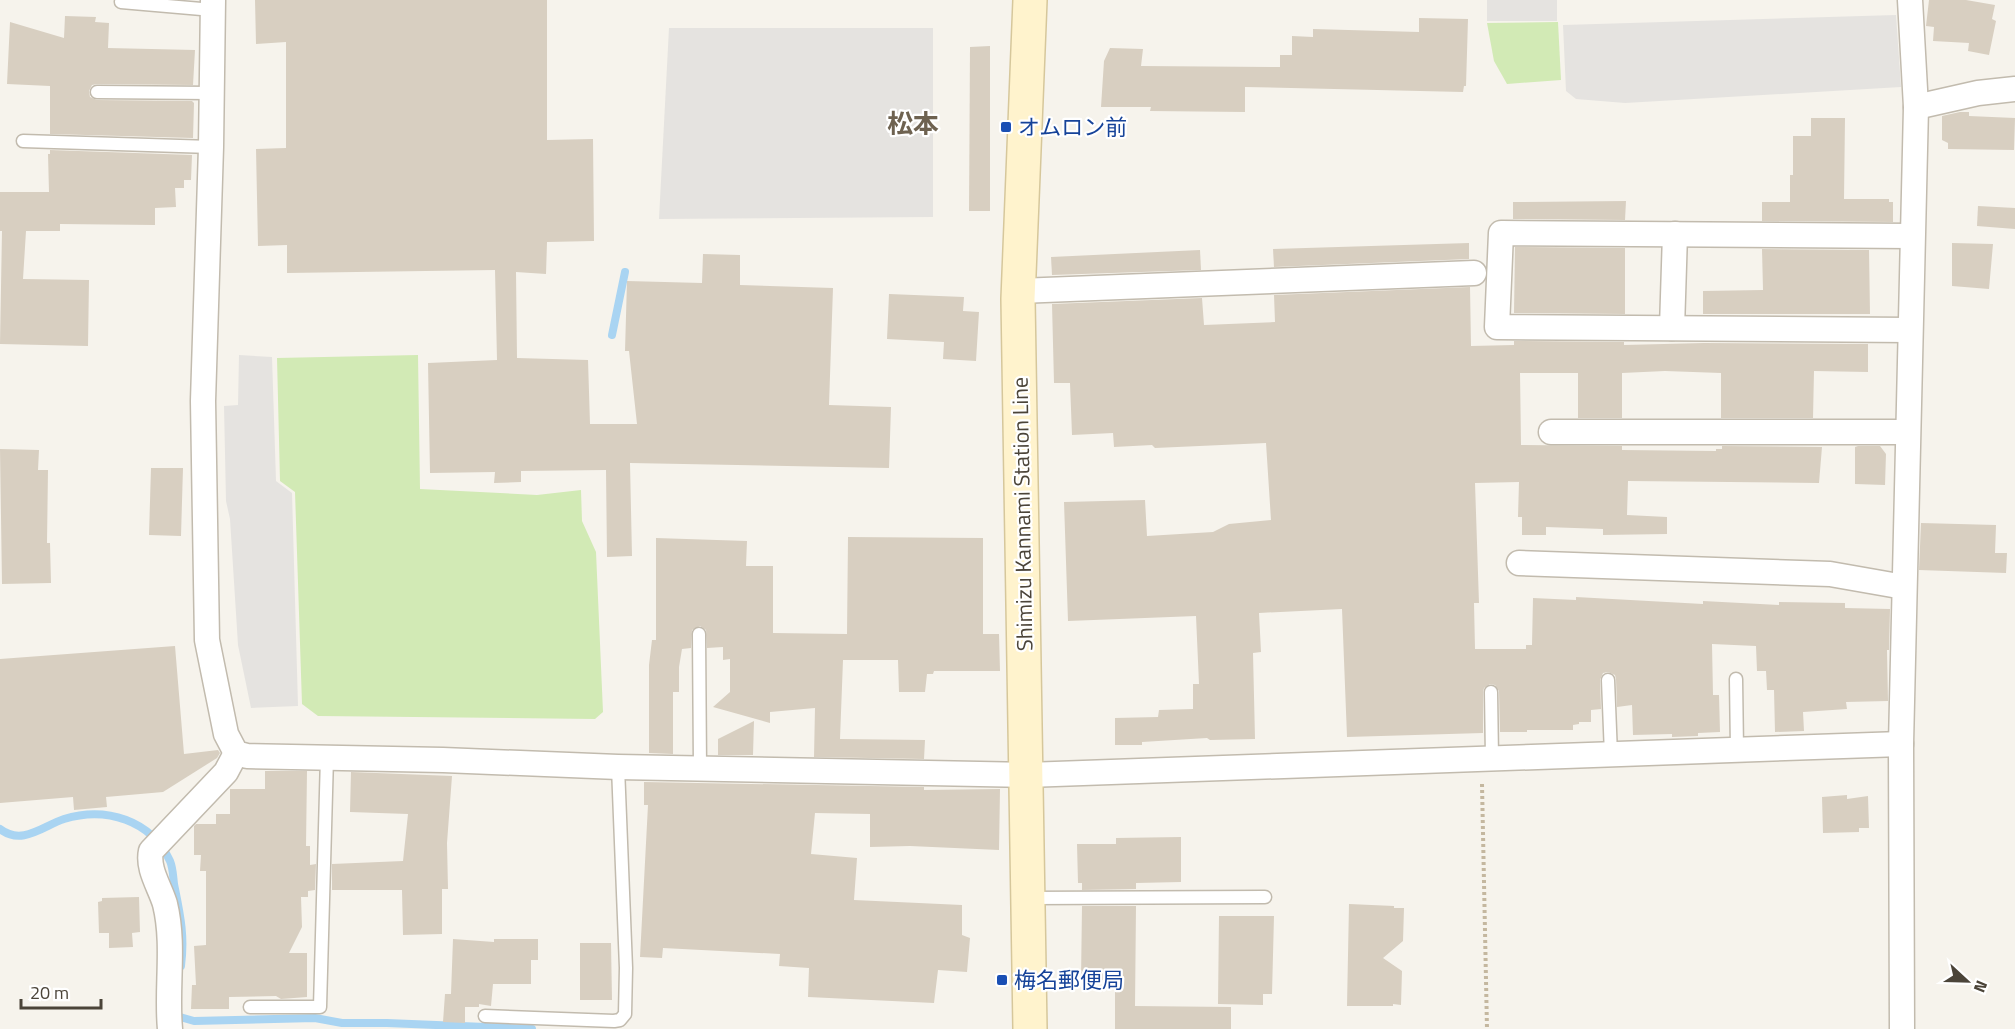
<svg xmlns="http://www.w3.org/2000/svg" width="2015" height="1029" viewBox="0 0 2015 1029" font-family="'Titillium Web','Noto Sans JP',sans-serif">
<rect width="100%" height="100%" fill="#f6f3ec"/>
<g fill="#d2eab5">
<polygon points="1558,22 1561,80 1507,84 1494,61 1487,23"/>
<polygon points="418,355 420,489 537,495 581,490 582,521 596,552 603,712 595,719 318,716 302,704 295,492 280,481 277,358"/>
</g>
<g fill="#e5e3e0">
<rect x="1487" y="0" width="70" height="21"/>
<polygon points="1896,15 1901,87 1625,103 1576,99 1566,91 1563,25"/>
<polygon points="669,28 933,28 933,217 659,219"/>
<polygon points="239,355 272,357 276,481 292,493 298,706 251,708 238,645 230,519 226,501 224,406 238,405"/>
</g>
<g fill="none" stroke-linecap="round" stroke-linejoin="round">
<g stroke="#a9d4f2" stroke-width="8">
<polyline points="612,335 625,272"/>
<path d="M0,829C22,846 43,826 64,819C106,806 151,820 170,861C173,868 173,876 174,884C180,914 185,935 181,966"/>
<polyline points="180,1017 194,1021 315,1018 342,1023 387,1023 532,1029"/>
</g>
</g>
<g fill="#d8cfc1">
<polygon points="255,0 547,0 547,140 593,139 594,241 547,242 546,274 516,272 517,358 588,360 590,424 637,424 629,351 625,351 627,281 702,283 703,254 740,255 740,285 833,288 829,405 891,407 889,468 630,463 632,556 607,557 606,470 521,471 521,482 494,483 495,472 430,473 428,363 497,360 495,270 287,273 287,245 258,246 256,149 286,148 286,42 256,44"/>
<polygon points="1929,0 1966,0 1995,5 1992,19 1996,21 1989,55 1968,51 1969,43 1933,41 1934,27 1926,26"/>
<polygon points="65,16 96,17 95,22 109,23 108,48 195,50 193,85 97,84 92,85 89,91 90,97 97,100 192,101 194,103 193,138 50,134 50,86 7,84 10,22 64,38"/>
<polygon points="1419,18 1468,19 1466,86 1464,86 1463,92 1245,87 1245,112 1150,111 1151,107 1101,107 1104,61 1110,48 1143,49 1141,66 1280,67 1280,55 1292,55 1292,36 1313,37 1313,29 1419,32"/>
<polygon points="990,46 990,211 969,211 970,47"/>
<polygon points="1960,112 1969,112 1969,116 2015,118 2014,150 1948,149 1948,143 1942,140 1942,116"/>
<polygon points="1811,118 1845,118 1844,199 1889,199 1889,202 1893,202 1893,222 1762,221 1762,202 1790,202 1790,175 1793,175 1793,136 1811,136"/>
<polygon points="50,150 192,155 191,180 184,180 184,188 175,188 176,207 155,208 155,225 60,224 60,231 26,231 23,279 89,280 88,346 0,344 2,231 0,231 0,192 49,192 48,154 50,154"/>
<polygon points="1626,201 1625,220 1513,219 1513,202"/>
<polygon points="1978,206 2015,208 2015,229 1977,226"/>
<polygon points="1469,243 1469,259 1274,267 1273,249"/>
<polygon points="1952,243 1993,244 1989,289 1952,286"/>
<polygon points="1515,247 1625,248 1625,314 1514,313"/>
<polygon points="1762,249 1869,250 1870,314 1703,314 1703,291 1763,290"/>
<polygon points="1200,250 1201,270 1052,275 1051,257"/>
<polygon points="1470,287 1471,346 1514,345 1514,341 1624,342 1624,345 1704,343 1868,344 1868,372 1814,371 1813,418 1721,418 1721,373 1665,371 1622,373 1622,418 1578,418 1578,373 1520,373 1521,445 1622,446 1622,450 1716,451 1716,449 1722,449 1722,446 1822,447 1819,483 1628,481 1627,515 1667,517 1667,534 1603,535 1603,529 1546,527 1546,535 1522,535 1522,517 1518,517 1519,482 1475,483 1479,603 1474,603 1475,649 1526,649 1526,645 1532,645 1533,598 1576,600 1576,597 1703,604 1703,601 1779,605 1779,602 1845,603 1845,608 1890,609 1889,650 1887,650 1888,701 1846,702 1847,709 1803,712 1804,731 1775,732 1774,690 1767,690 1766,671 1757,671 1756,646 1712,644 1713,695 1719,695 1720,732 1698,733 1698,736 1672,737 1672,734 1633,735 1632,705 1617,707 1616,679 1615,675 1608,672 1603,673 1600,680 1601,709 1591,710 1591,722 1579,722 1579,724 1573,725 1573,730 1527,730 1527,732 1500,732 1499,691 1495,685 1490,684 1484,688 1483,692 1483,733 1347,737 1342,609 1259,613 1261,652 1253,653 1255,739 1210,740 1207,738 1142,742 1142,745 1115,745 1115,718 1158,717 1159,710 1193,709 1193,684 1199,684 1196,616 1068,621 1064,502 1145,500 1147,536 1213,532 1229,524 1271,520 1266,443 1155,448 1152,445 1114,447 1113,433 1072,435 1070,383 1054,383 1052,304 1202,298 1204,325 1275,322 1274,295"/>
<polygon points="889,294 964,297 963,311 979,312 976,361 943,359 944,342 887,339"/>
<polygon points="1858,446 1880,446 1886,454 1885,485 1855,484 1855,447"/>
<polygon points="0,449 39,450 38,470 48,470 47,543 50,543 51,583 2,584"/>
<polygon points="151,468 183,468 181,536 149,535"/>
<polygon points="1921,523 1996,525 1995,553 2007,553 2006,573 1919,570"/>
<polygon points="848,537 983,538 983,634 999,634 1000,671 934,671 933,674 927,674 925,692 899,692 898,660 843,660 840,739 925,740 924,759 814,757 815,708 770,712 770,723 713,707 730,692 730,659 723,660 723,647 707,648 706,630 700,626 692,630 691,648 682,649 679,667 679,692 673,692 673,754 649,753 649,665 652,640 656,640 656,538 747,541 746,566 773,566 773,633 847,634"/>
<polygon points="175,646 184,754 218,750 220,753 217,758 163,792 106,797 107,807 74,810 73,797 0,803 0,659"/>
<polygon points="754,721 753,755 718,755 718,739"/>
<polygon points="265,771 307,771 306,846 310,846 310,865 316,864 315,890 308,891 308,897 301,897 302,927 289,953 307,953 307,997 281,999 276,996 229,997 229,1009 191,1009 192,985 196,985 194,946 206,945 206,871 200,871 201,855 194,855 194,826 196,824 216,824 216,814 230,814 230,789 265,789"/>
<polygon points="351,772 452,776 447,843 448,889 442,889 442,934 403,935 402,890 332,890 332,864 403,861 408,814 350,812"/>
<polygon points="644,782 924,787 924,790 1000,789 999,850 910,846 870,847 870,814 815,813 811,854 857,858 854,900 962,905 962,935 970,938 967,972 938,970 934,1003 808,997 809,968 779,966 780,954 663,948 662,958 640,957 648,805 644,805"/>
<polygon points="1847,795 1847,799 1868,796 1869,828 1859,828 1859,832 1823,833 1822,797"/>
<polygon points="1181,837 1181,882 1136,883 1136,889 1082,890 1082,883 1078,883 1077,844 1116,844 1116,838"/>
<polygon points="139,897 140,932 132,933 133,947 109,948 109,933 99,933 98,902 102,901 102,898"/>
<polygon points="1349,904 1394,906 1394,908 1404,908 1403,941 1383,958 1402,971 1401,1005 1393,1004 1393,1006 1347,1006"/>
<polygon points="1082,906 1136,906 1135,1006 1231,1007 1231,1029 1115,1029 1115,980 1081,980"/>
<polygon points="1219,916 1274,916 1272,994 1263,994 1263,1005 1218,1004"/>
<polygon points="453,939 494,942 494,939 538,939 538,960 531,960 531,984 493,984 491,1006 479,1004 479,1007 465,1007 465,1023 443,1022 445,994 451,994"/>
<polygon points="580,943 611,943 612,1000 580,1000"/>
</g>
<g fill="none" stroke-linecap="round" stroke-linejoin="round">
<defs>
<g id="lane">
<polyline points="121,2 213,10"/>
<polyline points="97,92 211,93"/>
<polyline points="23,141 211,147"/>
<polyline points="699,634 700,768"/>
<polyline points="1736,679 1737,750"/>
<polyline points="1608,680 1611,755"/>
<polyline points="1491,692 1492,758"/>
<polyline points="1029,898 1265,897"/>
<polyline points="250,1007 320,1007 327,757"/>
<polyline points="485,1016 614,1021 620,1020 625,1014 626,968 618,767"/>
</g>
<g id="street">
<polyline points="213,0 211,147 203,401 207,640 226,734 236,753 247,756 443,760 618,767 1027,775 1901,744"/>
<polyline points="1916,107 1978,93 2015,89"/>
<polyline points="1019,291 1474,273"/>
<polyline points="1672,328 1675,234"/>
<polyline points="1910,330 1497,327 1501,233 1912,236"/>
<polyline points="1551,432 1907,432"/>
<polyline points="1519,563 1830,574 1904,587"/>
<path d="M170,1029C166,988 175,945 165,904C160,887 147,869 151,851L226,772L236,753"/>
<polyline points="1902,1029 1901,744 1916,107 1910,0"/>
</g>
<polyline id="secondary" points="1030,1029 1018,299 1030,0"/>
</defs>
<use href="#lane" stroke="#c2bbae" stroke-width="15"/>
<use href="#street" stroke="#c2bbae" stroke-width="27"/>
<use href="#secondary" stroke="#d6c79b" stroke-width="36"/>
<polyline stroke="#c4b79f" stroke-width="4" stroke-dasharray="3 3" stroke-linecap="butt" points="1482,784 1487,1029"/>
<use href="#lane" stroke="#fff" stroke-width="12"/>
<use href="#street" stroke="#fff" stroke-width="24"/>
<use href="#secondary" stroke="#fff3cd" stroke-width="33"/>
</g>
<g fill="#1a4fb4" stroke="#fff" stroke-width="2">
<rect x="1000" y="121" width="12" height="12" rx="3"/>
<rect x="996" y="974" width="12" height="12" rx="3"/>
</g>
<g text-anchor="middle" stroke-width="4.5" stroke-linejoin="round" paint-order="stroke">
<g font-size="22" fill="#164399" stroke="#fff" text-anchor="start">
<text x="1018" y="135">オムロン前</text>
<text x="1014" y="988">梅名郵便局</text>
</g>
<g font-size="22" fill="#4b4439" stroke="#fff">
<text transform="translate(1022 514) rotate(-91)" y="8">Shimizu Kannami Station Line</text>
</g>
<g font-size="26" font-weight="bold" fill="#6e6250" stroke="#fff">
<text x="913" y="133">松本</text>
</g>
</g>
<g transform="translate(1967 981) rotate(112)" stroke="#ffffff" stroke-width="4.5" paint-order="stroke">
<path d="M0-4.5L10 22L0 15L-10 22Z" fill="#4b4439"/>
<text y="-9" font-size="16" font-weight="bold" text-anchor="middle" fill="#4b4439">N</text>
</g>
<path d="M21 999v9h80v-9" fill="none" stroke="#4b4439" stroke-width="3"/>
<text x="30" y="999" font-size="18" fill="#4b4439" stroke="#ffffff" stroke-width="4.5" paint-order="stroke">20 m</text>
</svg>
